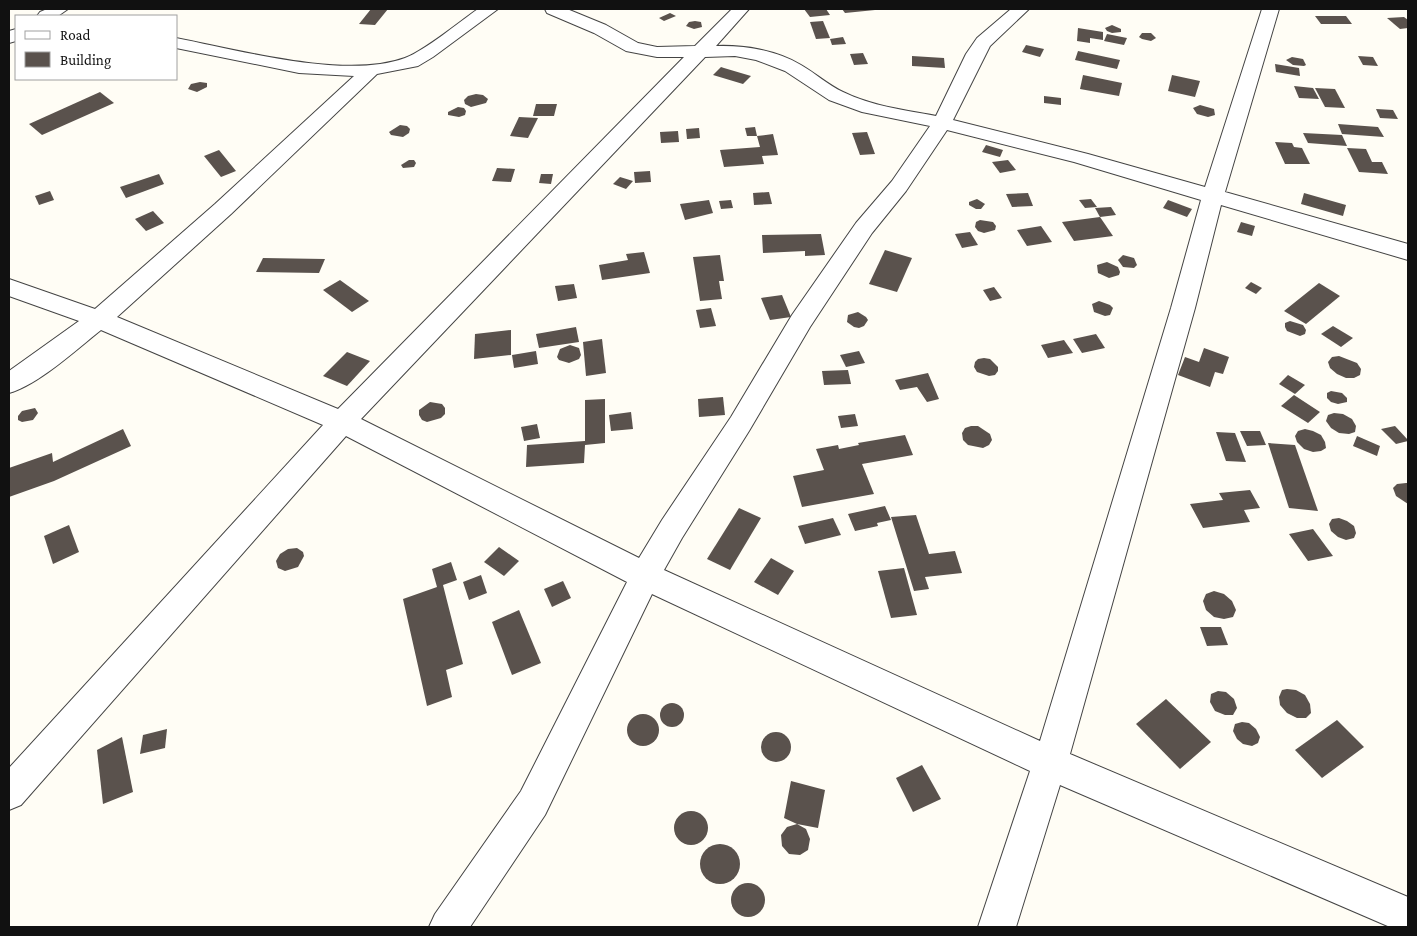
<svg xmlns="http://www.w3.org/2000/svg" width="1417" height="936" viewBox="0 0 1417 936" font-family="'Crimson Pro',serif">
<rect width="100%" height="100%" fill="#fffdf5"/>
<g fill="#5a524d">
<polygon points="371,9 388,9 375,25 359,24"/>
<polygon points="804,9 826,9 830,15 810,17"/>
<polygon points="842,9 874,9 875,10 845,13"/>
<polygon points="670,13 676,16 664,21 659,18"/>
<polygon points="1315,16 1346,16 1352,24 1321,24"/>
<polygon points="1404,17 1408,20 1408,28 1400,29 1387,18"/>
<polygon points="695,21 701,22 702,27 694,29 686,26 689,22"/>
<polygon points="823,21 830,38 816,39 810,22"/>
<polygon points="1112,25 1121,29 1121,32 1112,33 1107,31 1105,28"/>
<polygon points="1078,28 1103,32 1103,40 1090,38 1090,43 1077,41"/>
<polygon points="1142,33 1151,33 1156,38 1151,41 1142,39 1139,37"/>
<polygon points="1107,34 1127,38 1124,45 1104,41"/>
<polygon points="843,37 846,44 832,45 830,39"/>
<polygon points="1026,45 1044,49 1040,57 1022,52"/>
<polygon points="1078,51 1120,60 1117,69 1075,60"/>
<polygon points="863,53 868,64 854,65 850,54"/>
<polygon points="912,56 944,58 945,68 912,66"/>
<polygon points="1358,56 1373,57 1378,66 1363,65"/>
<polygon points="1292,57 1303,59 1306,65 1304,66 1293,65 1286,60"/>
<polygon points="1275,64 1299,68 1300,76 1276,72"/>
<polygon points="721,67 724,68 751,76 743,84 713,75"/>
<polygon points="1083,75 1122,83 1119,96 1080,89"/>
<polygon points="1172,75 1200,81 1195,97 1168,91"/>
<polygon points="200,82 207,83 207,87 197,92 188,89 191,84"/>
<polygon points="1294,86 1313,88 1319,99 1299,98"/>
<polygon points="1315,88 1335,89 1345,108 1325,107"/>
<polygon points="100,92 114,103 42,135 29,124"/>
<polygon points="476,94 483,95 488,99 486,103 471,107 465,104 464,100 468,96"/>
<polygon points="1044,96 1061,98 1061,105 1044,103"/>
<polygon points="536,104 557,104 554,116 533,116"/>
<polygon points="1200,105 1214,109 1215,115 1208,117 1197,114 1193,108"/>
<polygon points="458,107 464,108 466,111 465,115 459,117 448,115 448,112"/>
<polygon points="1376,109 1393,110 1398,119 1380,118"/>
<polygon points="519,117 538,118 528,138 510,136"/>
<polygon points="1338,124 1378,127 1384,137 1342,134"/>
<polygon points="400,125 407,126 410,129 409,133 403,137 391,135 389,132"/>
<polygon points="755,127 757,136 747,136 745,128"/>
<polygon points="699,128 700,138 687,139 686,129"/>
<polygon points="678,131 679,142 661,143 660,132"/>
<polygon points="867,132 875,154 860,155 852,133"/>
<polygon points="1303,133 1342,135 1347,146 1308,143"/>
<polygon points="773,134 778,155 762,156 764,164 724,167 720,150 760,147 757,136"/>
<polygon points="1275,142 1292,143 1294,147 1302,148 1310,164 1285,164"/>
<polygon points="986,145 1003,150 1000,157 982,152"/>
<polygon points="1347,148 1366,149 1372,162 1382,162 1388,174 1359,172"/>
<polygon points="219,150 236,171 221,177 204,156"/>
<polygon points="409,160 414,160 416,163 414,167 403,168 401,165"/>
<polygon points="1008,160 1016,170 1000,173 992,162"/>
<polygon points="497,168 515,169 511,182 492,181"/>
<polygon points="650,171 651,182 635,183 634,172"/>
<polygon points="159,174 164,184 126,198 120,187"/>
<polygon points="541,174 553,174 551,184 539,183"/>
<polygon points="620,177 633,181 626,189 613,184"/>
<polygon points="50,191 54,200 39,205 35,196"/>
<polygon points="769,192 772,204 754,205 753,193"/>
<polygon points="1028,193 1033,206 1012,207 1006,194"/>
<polygon points="1304,193 1346,205 1343,216 1301,204"/>
<polygon points="977,199 985,204 981,209 976,209 969,205 969,202"/>
<polygon points="1091,199 1097,207 1085,208 1079,200"/>
<polygon points="709,200 713,213 685,220 680,204"/>
<polygon points="731,200 733,208 721,209 719,201"/>
<polygon points="1168,200 1192,209 1187,217 1163,208"/>
<polygon points="1111,207 1116,215 1100,217 1095,208"/>
<polygon points="153,211 164,223 146,231 135,219"/>
<polygon points="1100,217 1113,236 1074,241 1062,222"/>
<polygon points="980,220 993,222 996,226 995,230 984,233 978,231 975,227 976,222"/>
<polygon points="1241,222 1255,226 1252,236 1237,232"/>
<polygon points="1041,226 1052,242 1027,246 1017,230"/>
<polygon points="970,232 978,245 962,248 955,234"/>
<polygon points="821,234 825,255 805,256 805,251 763,253 762,235"/>
<polygon points="885,250 912,258 897,292 869,284"/>
<polygon points="644,252 650,273 602,280 599,265 628,260 626,254"/>
<polygon points="720,255 724,281 719,281 722,299 700,301 693,257"/>
<polygon points="1123,255 1134,258 1137,265 1134,268 1123,267 1118,260"/>
<polygon points="263,258 325,259 319,273 256,272"/>
<polygon points="1107,262 1118,267 1120,272 1119,275 1109,278 1098,273 1097,265"/>
<polygon points="340,280 369,301 352,312 323,290"/>
<polygon points="1251,282 1262,288 1256,294 1245,288"/>
<polygon points="1319,283 1340,296 1306,324 1284,311"/>
<polygon points="574,284 577,298 558,301 555,286"/>
<polygon points="994,287 1002,298 990,301 983,290"/>
<polygon points="782,295 791,317 770,320 761,298"/>
<polygon points="1099,301 1110,305 1113,308 1110,315 1105,316 1094,312 1092,304"/>
<polygon points="711,308 716,326 700,328 696,310"/>
<polygon points="858,312 866,317 868,320 864,326 859,328 854,327 847,322 848,315"/>
<polygon points="1290,321 1303,325 1306,330 1305,334 1300,336 1287,331 1285,327 1285,323"/>
<polygon points="1333,326 1353,338 1341,347 1321,334"/>
<polygon points="576,327 579,342 539,348 536,334"/>
<polygon points="511,330 511,355 474,359 475,334"/>
<polygon points="1096,334 1105,348 1082,353 1073,339"/>
<polygon points="602,339 606,373 586,376 583,342"/>
<polygon points="1064,340 1073,353 1048,358 1041,345"/>
<polygon points="570,345 579,348 581,355 579,359 569,363 559,360 557,357 560,349"/>
<polygon points="1204,348 1229,357 1223,374 1215,372 1210,387 1178,375 1185,357 1199,362"/>
<polygon points="536,351 538,364 514,368 512,355"/>
<polygon points="859,351 865,363 846,367 840,355"/>
<polygon points="347,352 370,361 347,386 323,376"/>
<polygon points="1339,356 1357,363 1361,369 1360,375 1354,378 1346,378 1337,374 1330,368 1328,362 1332,357"/>
<polygon points="984,358 990,359 998,367 998,371 995,375 989,376 977,372 974,367 975,362 978,359"/>
<polygon points="848,370 851,384 824,385 822,371"/>
<polygon points="928,373 939,399 927,402 917,387 900,390 895,380"/>
<polygon points="1288,375 1305,385 1295,394 1279,384"/>
<polygon points="1331,391 1342,393 1347,398 1347,402 1338,404 1331,402 1327,398 1327,393"/>
<polygon points="1294,395 1320,412 1308,423 1281,406"/>
<polygon points="723,397 725,415 699,417 698,399"/>
<polygon points="605,399 605,443 585,445 584,463 526,467 527,445 585,441 585,400"/>
<polygon points="430,402 442,404 445,408 445,414 441,418 427,422 422,420 419,415 419,410"/>
<polygon points="35,408 38,413 33,420 22,422 18,420 18,416 22,411"/>
<polygon points="631,412 633,429 611,431 609,415"/>
<polygon points="1334,413 1343,414 1352,419 1356,426 1355,432 1349,434 1339,433 1331,428 1326,421 1328,415"/>
<polygon points="855,414 858,426 841,428 838,416"/>
<polygon points="537,424 540,438 524,441 521,427"/>
<polygon points="971,426 978,426 990,434 992,440 989,445 983,448 968,445 963,440 962,433 965,428"/>
<polygon points="1395,426 1408,440 1408,441 1396,444 1381,429"/>
<polygon points="123,429 131,446 54,481 9,497 9,468 52,453 53,462"/>
<polygon points="1305,429 1313,431 1321,435 1325,442 1326,448 1321,451 1313,452 1304,449 1297,442 1295,436 1298,431"/>
<polygon points="1240,431 1260,431 1266,445 1247,446"/>
<polygon points="1216,432 1235,433 1246,462 1226,461"/>
<polygon points="905,435 913,455 862,464 874,494 802,507 793,476 824,470 816,449 838,445 839,449 859,445 858,443"/>
<polygon points="1357,436 1380,446 1377,456 1353,446"/>
<polygon points="1268,443 1295,445 1318,511 1289,508"/>
<polygon points="1406,483 1408,483 1408,504 1396,496 1393,488 1397,484"/>
<polygon points="1250,490 1260,508 1244,510 1250,522 1203,528 1190,504 1223,500 1219,493"/>
<polygon points="885,506 891,520 877,523 878,526 855,531 848,514"/>
<polygon points="739,508 761,518 730,570 707,559"/>
<polygon points="916,515 929,554 955,551 962,573 925,577 929,589 914,591 891,517"/>
<polygon points="833,518 841,535 805,544 798,526"/>
<polygon points="1339,518 1347,521 1354,526 1356,533 1354,538 1346,540 1338,537 1331,531 1329,524 1332,519"/>
<polygon points="69,525 79,552 53,564 44,536"/>
<polygon points="1313,529 1333,556 1308,561 1289,534"/>
<polygon points="499,547 519,561 504,576 484,562"/>
<polygon points="297,548 303,552 304,556 298,567 285,571 278,568 276,561 280,554 288,549"/>
<polygon points="771,558 794,571 778,595 754,582"/>
<polygon points="451,562 457,580 443,585 463,664 446,670 452,697 427,706 403,599 437,587 432,569"/>
<polygon points="904,568 917,615 891,618 878,571"/>
<polygon points="481,575 487,593 469,600 463,582"/>
<polygon points="563,581 571,598 552,607 544,589"/>
<polygon points="1214,591 1224,594 1232,601 1236,610 1233,617 1224,619 1214,617 1206,610 1203,601 1206,594"/>
<polygon points="519,610 541,663 512,675 492,622"/>
<polygon points="1200,627 1221,627 1228,645 1207,646"/>
<polygon points="1287,689 1296,690 1305,695 1310,704 1311,713 1306,718 1297,718 1287,713 1280,705 1279,697 1282,690"/>
<polygon points="1218,691 1226,692 1234,699 1237,708 1233,715 1225,715 1215,711 1210,702 1211,694"/>
<polygon points="1166,699 1211,742 1180,769 1136,724"/>
<circle cx="672" cy="715" r="12"/>
<circle cx="643" cy="730" r="16"/>
<polygon points="1337,720 1364,747 1322,778 1295,750"/>
<polygon points="1242,722 1249,723 1256,729 1260,737 1258,743 1252,746 1243,744 1237,739 1233,731 1235,724"/>
<polygon points="167,729 165,748 140,754 143,735"/>
<circle cx="776" cy="747" r="15"/>
<polygon points="122,737 133,792 103,804 97,750"/>
<polygon points="922,765 941,799 913,812 896,778"/>
<polygon points="791,781 825,790 818,828 797,824 806,829 810,839 808,850 800,855 789,854 782,846 781,835 787,827 797,824 784,818"/>
<circle cx="691" cy="828" r="17"/>
<circle cx="720" cy="864" r="20"/>
<circle cx="748" cy="900" r="17"/>
</g>
<g fill="none" stroke-linecap="round" stroke-linejoin="round">
<defs>
<g id="minor">
<polygon points="47,9 68,9 58,16 37,16 40,12"/>
<path d="M478,9H498L433,57L418,66L377,74L231,214L117,317L338,409L684,57H657L626,51L594,33L547,13L545,9H567L606,25L638,43L657,47L695,46L732,9H749L716,46C744,45 776,50 801,65C815,73 828,85 843,92C871,106 905,110 936,116L966,54L977,38L1011,9H1029L990,46L953,120L1088,154L1205,187L1262,9H1279L1225,192L1408,244V260L1221,205L1195,308L1070,754L1408,897V927H1390L1060,785L1016,927H978L1030,771L652,594L545,815L470,927H429L435,914L521,791L627,582L346,436L21,805L9,810V768L323,425L101,330C77,349 38,385 9,393V371L79,321L9,296V279L95,309L215,204L354,76L299,73L176,48V38C238,50 346,80 405,58C426,50 459,22 478,9ZM735,56L756,60L785,71L829,100L862,112L930,126L892,181L856,223L792,315L731,417L662,520L639,558L361,419L705,57ZM947,130L1074,162L1201,200L1171,308L1040,741L664,570L682,538L749,431L810,327L872,233L906,191Z"/>
<polygon points="16,29 16,41 9,43 9,31"/>
</g>
</defs>
<use href="#minor" stroke="#444" stroke-width="2"/>
<use href="#minor" fill="#fff" fill-rule="evenodd"/>
</g>
<rect width="1417" height="936" fill="none" stroke="#111111" stroke-width="20"/>
<rect x="15" y="15" width="162" height="65" fill="#ffffff" stroke="#a0a0a0"/>
<rect x="25" y="31" width="25" height="8" fill="#ffffff" stroke="#a0a0a0"/>
<text x="60" y="40" font-size="15" fill="#111111">Road</text>
<rect x="25" y="52" width="25" height="15" fill="#5a524d" stroke="#a0a0a0"/>
<text x="60" y="65" font-size="15" fill="#111111">Building</text>
</svg>
